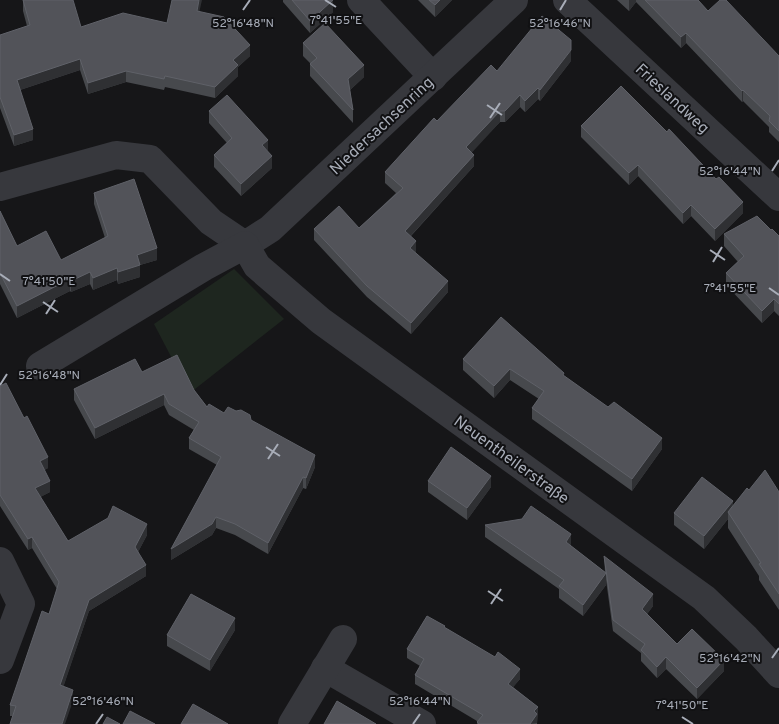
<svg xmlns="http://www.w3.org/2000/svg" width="779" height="724" viewBox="0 0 779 724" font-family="Overpass,sans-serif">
<rect width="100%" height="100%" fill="#161618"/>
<polygon fill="#1e261f" points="234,269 284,319 190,393 154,324"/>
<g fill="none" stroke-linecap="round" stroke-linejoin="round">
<g stroke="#37383d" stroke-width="28">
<polyline points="361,0 433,77"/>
<polyline points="567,0 779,197"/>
<polyline points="0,187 116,155 150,159 211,222 245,245 270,229 514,0"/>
<polyline points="40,366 204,267 245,245 257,266 321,321 704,598 746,638 779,674"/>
<polyline points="0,561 21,604 0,660"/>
<polyline points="325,668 422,724"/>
<polyline points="292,724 343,639"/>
</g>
</g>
<g fill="#47494d">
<polygon points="23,0 81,27 167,23 199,11 250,56 238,67 238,76 215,98 165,87 164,90 126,82 88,94 80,70 20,90 33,140 14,146 0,108 0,35 27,26 23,11"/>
<polygon points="283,0 333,0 333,12 310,33 283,2"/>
<polygon points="418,0 452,0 435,17"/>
<polygon points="617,0 698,0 708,11 779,56 779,142 769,132 769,127 743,101 742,102 686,43 681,48 636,2 629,11"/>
<polygon points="303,43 364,77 350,90 353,110 353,123 310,76 310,63 303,56"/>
<polygon points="571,61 540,101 538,99 525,112 520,107 505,122 500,122 471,152 474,166 411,236 416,253 448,292 411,334 367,297 314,240 314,229 359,228 396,193 385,183 385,172 437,121"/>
<polygon points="209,111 267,152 272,168 241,196 214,167 214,155 227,143 209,123"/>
<polygon points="581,126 743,213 715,241 691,216 683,224 638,176 629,185 581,137"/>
<polygon points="94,193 157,260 140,265 140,277 118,284 117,280 93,290 90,284 71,292 70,291 17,318 0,284 0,211 17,246 61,260 105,238 94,204"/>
<polygon points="771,230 779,236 779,316 774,311 762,323 726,285 726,273 738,262 724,246 724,234"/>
<polygon points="463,359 564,376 662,449 632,491 532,419 532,408 539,399 510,380 494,398 463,370"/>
<polygon points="142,372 194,390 207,407 224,413 251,420 315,467 306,489 303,488 268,554 235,535 216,528 212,535 171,560 217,465 189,449 189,438 194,430 169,415 164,405 95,439 74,400 74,389"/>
<polygon points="0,386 48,468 44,470 50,492 40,497 68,541 147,535 138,552 146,576 89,611 63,687 73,701 12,716 10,716 10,705 49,614 57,589 32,548 28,550 0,506"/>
<polygon points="428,481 491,487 467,520 428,492"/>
<polygon points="749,490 779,492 779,610 759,580 759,576 728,528 728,519 704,549 674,525 674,513 733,507"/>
<polygon points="485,525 571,546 605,572 604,556 653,606 647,614 677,644 724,671 697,699 666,669 657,678 641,661 641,653 613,631 606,580 606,585 583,616 559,598 559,589 485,537"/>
<polygon points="445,628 520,679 513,687 538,707 537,724 477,724 477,721 415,684 415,675 420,666 407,658 407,649"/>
<polygon points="235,630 210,671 167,646 167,635"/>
</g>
<g fill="#2f3033">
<polygon points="199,0 202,0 197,22 197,11"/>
<polygon points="333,0 333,12 310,33 310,21"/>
<polygon points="440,0 452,0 435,17 435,5"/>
<polygon points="629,0 636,0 636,2 629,11"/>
<polygon points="686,33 686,43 681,48 681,37"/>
<polygon points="250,45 250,56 238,67 238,76 215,98 215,87 233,60"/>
<polygon points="571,50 571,61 540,101 540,90"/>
<polygon points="80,59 80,70 17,91 17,80"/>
<polygon points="364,65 364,77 348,92 348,79"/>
<polygon points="126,71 126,82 88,94 88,83"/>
<polygon points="538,88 538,99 525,112 525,101"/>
<polygon points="743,90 743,101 742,102 742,91"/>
<polygon points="520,95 520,107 505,122 505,111"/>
<polygon points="500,111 500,122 466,159 466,147"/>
<polygon points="33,129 33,140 14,146 14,135"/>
<polygon points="268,140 268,151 262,145"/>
<polygon points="474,155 474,166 405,242 405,231"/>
<polygon points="272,156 272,168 241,196 241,184"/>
<polygon points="638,165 638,176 629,185 629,173"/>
<polygon points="743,202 743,213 715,241 715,229"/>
<polygon points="691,205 691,216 683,224 683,213"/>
<polygon points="416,241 416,253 410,259 410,248"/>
<polygon points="157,248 157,260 140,265 140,277 118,284 118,272 137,255"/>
<polygon points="117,268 117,280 93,290 93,278"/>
<polygon points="90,272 90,284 71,292 71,281"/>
<polygon points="70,279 70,291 17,318 17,306"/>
<polygon points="448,281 448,292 411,334 411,323"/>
<polygon points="774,299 774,311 762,323 762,311"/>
<polygon points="510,369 510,380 494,398 494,386"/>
<polygon points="164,394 164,405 95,439 95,428"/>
<polygon points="662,438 662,449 632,491 632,479"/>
<polygon points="315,455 315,467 306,489 306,478"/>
<polygon points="48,457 48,468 40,473 40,461"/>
<polygon points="491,476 491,487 467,520 467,508"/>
<polygon points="303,477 303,488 268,554 268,543"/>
<polygon points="50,481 50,492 35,500 35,488"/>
<polygon points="733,501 733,513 728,512 728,519 704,549 704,536"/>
<polygon points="216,517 216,528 212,535 171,560 171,549"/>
<polygon points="147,524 147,535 135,558 135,547"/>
<polygon points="571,534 571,546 566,554 566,542"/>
<polygon points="32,537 32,548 28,550 28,539"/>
<polygon points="146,565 146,576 89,611 60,697 60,685 89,600"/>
<polygon points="606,573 606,585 583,616 583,605"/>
<polygon points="653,594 653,606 642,621 642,609"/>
<polygon points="235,618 235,630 210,671 210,660"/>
<polygon points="666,657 666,669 657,678 657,667"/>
<polygon points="724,660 724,671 697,699 697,688"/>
<polygon points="520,669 520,679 508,693 508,684"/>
<polygon points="73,690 73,701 65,724 62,724"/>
<polygon points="538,707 537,723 530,724 534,711"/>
</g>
<g fill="#525359" stroke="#5f6168">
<polygon points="23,0 73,0 81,27 123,13 167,23 172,0 199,0 197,11 224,17 250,45 233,60 238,65 215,87 165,76 164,79 126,71 88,83 80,59 17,80 33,129 14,135 0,97 0,35 30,25"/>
<polygon points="292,0 333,0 310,21"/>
<polygon points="429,0 440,0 435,5"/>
<polygon points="645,0 698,0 708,11 720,0 726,0 779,56 779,131 769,121 770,116 743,90 742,91 686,33 681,37"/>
<polygon points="542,16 571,40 571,50 540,90 538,88 525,101 520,95 505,111 500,111 466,147 474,155 405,231 416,241 410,248 448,281 411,323 367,286 314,229 339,206 359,228 403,188 385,172 434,118 437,121 491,65 497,71"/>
<polygon points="325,23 364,65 348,79 353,110 310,64 317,58 303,43"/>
<polygon points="621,86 667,132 669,129 716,179 719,177 743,202 715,229 691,205 683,213 638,165 629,173 581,126"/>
<polygon points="227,95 268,140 262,145 272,156 241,184 214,155 232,138 209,111"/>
<polygon points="134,179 157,248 137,255 140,265 118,272 117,268 93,278 90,272 71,281 70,279 17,306 0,273 0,211 17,246 46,231 61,260 108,236 94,193"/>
<polygon points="757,216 771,230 772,229 779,236 779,304 774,299 762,311 726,273 744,256 724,234"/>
<polygon points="501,317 564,373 563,375 608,407 614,402 662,438 632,479 532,408 544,391 510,369 494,386 463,359"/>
<polygon points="177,355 194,390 207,407 209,404 224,413 228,407 236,411 241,410 250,415 251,420 315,455 306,478 303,477 268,543 235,524 216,517 212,524 171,549 221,457 189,438 199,422 169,404 164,394 95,428 74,389 135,359 142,372"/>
<polygon points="6,383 24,418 27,416 48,457 40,461 50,481 35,488 68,541 108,518 113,506 147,524 135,547 146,565 89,600 60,685 73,690 62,724 10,724 16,706 10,705 42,611 49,614 59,582 32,537 28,539 0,495 0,386"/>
<polygon points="451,447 491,476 467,508 428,481"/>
<polygon points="765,470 779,492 779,594 759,564 761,563 728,512 747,488 749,490"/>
<polygon points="702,477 733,501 704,536 674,513"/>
<polygon points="531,506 571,534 566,542 606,573 583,605 559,586 564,580 485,525 522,519"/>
<polygon points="604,556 653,594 642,609 677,644 692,629 724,660 697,688 666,657 657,667 641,650 645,644 613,620"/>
<polygon points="191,594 235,618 210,660 167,635"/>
<polygon points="427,616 445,626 444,627 495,657 498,652 520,669 508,684 538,707 534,711 537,714 530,724 479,724 477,722 483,715 415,675 424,659 407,649"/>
<polygon points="337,701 376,724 324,724"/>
<polygon points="193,704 228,724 181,724"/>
<polygon points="130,711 155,724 123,724"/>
<polygon points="107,717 120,724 103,724"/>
</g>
<path fill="none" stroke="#a8adb8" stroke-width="2" d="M325,0L336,7M243,10L250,0M560,10L566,0M487,105L502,115M490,118L500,103M772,171L779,160M710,250L725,260M713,262L722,247M0,274L10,281M769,288L779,295M43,302L58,312M46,314L55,300M0,385L7,374M266,447L280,456M268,459L278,444M488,591L503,601M491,604L501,589M772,658L779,648M682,717L693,724M96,724L103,714M413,724L420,714"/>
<g text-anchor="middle" stroke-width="4" stroke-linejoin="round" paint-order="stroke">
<g font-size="16" fill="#a8adb8" stroke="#111113">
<text transform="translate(673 98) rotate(43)" y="6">Frieslandweg</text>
<text transform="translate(381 125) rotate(-43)" y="6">Niedersachsenring</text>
<text transform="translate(512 459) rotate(36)" y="6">Neuentheilerstraße</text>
</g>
</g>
<g font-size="12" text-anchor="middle" fill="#a8adb8" stroke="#111113" stroke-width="4" stroke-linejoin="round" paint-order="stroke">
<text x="336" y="24">7°41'55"E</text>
<text x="243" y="27">52°16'48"N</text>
<text x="560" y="27">52°16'46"N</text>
<text x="730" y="175">52°16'44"N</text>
<text x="49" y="285">7°41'50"E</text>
<text x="730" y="292">7°41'55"E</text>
<text x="49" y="379">52°16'48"N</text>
<text x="730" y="662">52°16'42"N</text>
<text x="103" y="705">52°16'46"N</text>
<text x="420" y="705">52°16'44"N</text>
<text x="682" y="709">7°41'50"E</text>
</g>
</svg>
